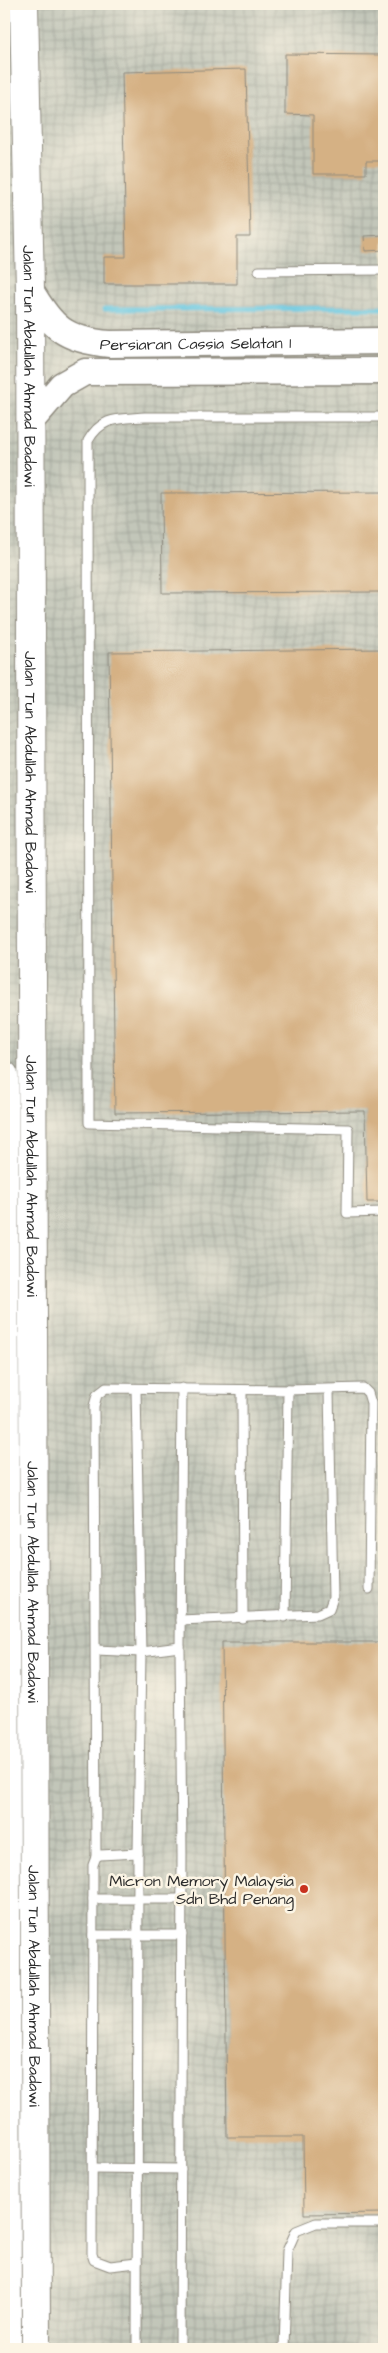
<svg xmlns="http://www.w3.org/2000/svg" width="388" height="2353" viewBox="0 0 388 2353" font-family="'Architects Daughter',sans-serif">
<defs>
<pattern id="industrial-grid" width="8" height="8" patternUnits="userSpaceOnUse" patternTransform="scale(1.25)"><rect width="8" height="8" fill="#c2c6b9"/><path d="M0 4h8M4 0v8" fill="none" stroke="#a7aa9f"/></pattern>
</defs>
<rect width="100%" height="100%" fill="#fcf5e5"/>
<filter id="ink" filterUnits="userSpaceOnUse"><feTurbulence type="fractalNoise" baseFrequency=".02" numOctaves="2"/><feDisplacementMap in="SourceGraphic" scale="10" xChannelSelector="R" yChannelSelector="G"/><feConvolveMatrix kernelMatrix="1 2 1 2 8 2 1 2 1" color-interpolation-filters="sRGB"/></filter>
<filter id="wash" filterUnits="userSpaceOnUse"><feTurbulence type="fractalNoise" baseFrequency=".0096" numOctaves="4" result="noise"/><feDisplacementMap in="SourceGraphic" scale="20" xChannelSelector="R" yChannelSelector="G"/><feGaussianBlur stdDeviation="1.12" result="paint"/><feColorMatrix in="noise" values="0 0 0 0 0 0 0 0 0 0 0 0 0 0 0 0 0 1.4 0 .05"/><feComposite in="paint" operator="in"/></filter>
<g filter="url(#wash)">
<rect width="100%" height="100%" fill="#f2ead0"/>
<rect fill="url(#industrial-grid)" x="4" y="4" width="380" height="2345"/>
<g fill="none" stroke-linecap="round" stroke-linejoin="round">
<polyline stroke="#63c6e1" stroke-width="5" points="105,309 384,308"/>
</g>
<g id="blocks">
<g fill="#d5b184">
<polygon points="285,54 384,55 384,161 366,161 366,174 313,174 313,115 285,114"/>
<polygon points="246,69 250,237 237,237 237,284 104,284 104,257 126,257 122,72"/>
<polygon points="384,235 384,250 365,251 364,236"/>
<polygon points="384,492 384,592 162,593 161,493"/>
<polygon points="384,649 384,1202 367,1202 365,1111 115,1113 109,652"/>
<polygon points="222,1642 384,1642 384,2213 304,2214 303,2137 227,2137"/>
</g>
</g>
</g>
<g filter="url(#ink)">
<use href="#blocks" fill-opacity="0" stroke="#8e8a7e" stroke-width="1"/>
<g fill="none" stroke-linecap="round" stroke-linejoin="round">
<defs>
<g id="lane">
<polyline points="259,271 384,270"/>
<path d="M384,417H145C119,419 102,416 88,441L89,1123L348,1129L347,1213L384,1212"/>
<polyline points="136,1389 141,1652 138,1853 137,2349"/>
<polyline points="242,1390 243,1619"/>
<polyline points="285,1617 288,1390"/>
<polyline points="180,1620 318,1614 329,1609 333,1598 329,1390"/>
<polyline points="96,1650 141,1652 180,1647"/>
<polyline points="96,1857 94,1406 97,1395 106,1388 288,1390 363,1388 368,1393 371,1403 369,1589"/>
<polyline points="93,1899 182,1899"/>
<polyline points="93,1935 182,1935"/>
<polyline points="93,2168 181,2169"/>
<polyline points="137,2263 110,2266 94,2260 92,2254 93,1865 96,1857 100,1855 138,1853"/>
<polyline points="180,2349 182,1854 180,1647 182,1388"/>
<polyline points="284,2349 287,2251 296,2231 316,2223 384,2223"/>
</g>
<g id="secondary">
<path id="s1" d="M30,290C52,328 65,340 110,344L384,341"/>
<polyline points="30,422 62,385 85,372 384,371"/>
</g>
<g id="primary">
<path id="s2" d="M24,4L30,290L36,2349"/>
<polyline points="4,1075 7,2349"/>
</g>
</defs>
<use href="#lane" stroke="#8e8a7e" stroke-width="11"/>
<use href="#secondary" stroke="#8e8a7e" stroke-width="29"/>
<use href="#primary" stroke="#8e8a7e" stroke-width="30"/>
<use href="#lane" stroke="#fff" stroke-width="9"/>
<use href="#secondary" stroke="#fff" stroke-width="26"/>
<use href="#primary" stroke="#fff" stroke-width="28"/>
</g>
</g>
<circle fill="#c8321e" stroke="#fcf5e5" stroke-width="2" cx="304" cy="1889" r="5"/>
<g text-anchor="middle" stroke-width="5" stroke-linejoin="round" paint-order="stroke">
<g font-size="16" fill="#2b2b2b" stroke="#fcf5e5">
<text dy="6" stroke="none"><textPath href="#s1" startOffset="188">Persiaran Cassia Selatan 1</textPath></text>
<text dy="6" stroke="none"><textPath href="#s2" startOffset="362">Jalan Tun Abdullah Ahmad Badawi</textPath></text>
<text dy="6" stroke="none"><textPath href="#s2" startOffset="768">Jalan Tun Abdullah Ahmad Badawi</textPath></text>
<text dy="6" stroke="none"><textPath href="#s2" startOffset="1172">Jalan Tun Abdullah Ahmad Badawi</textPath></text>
<text dy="6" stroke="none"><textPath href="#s2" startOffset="1578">Jalan Tun Abdullah Ahmad Badawi</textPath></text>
<text dy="6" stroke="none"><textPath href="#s2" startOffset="1982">Jalan Tun Abdullah Ahmad Badawi</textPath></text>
</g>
<g font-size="16" fill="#2b2b2b" stroke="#fcf5e5" text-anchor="end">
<text x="294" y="1886">Micron Memory Malaysia<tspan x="294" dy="18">Sdn Bhd Penang</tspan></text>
</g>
</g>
<rect width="388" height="2353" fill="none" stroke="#fcf5e5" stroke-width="20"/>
</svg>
